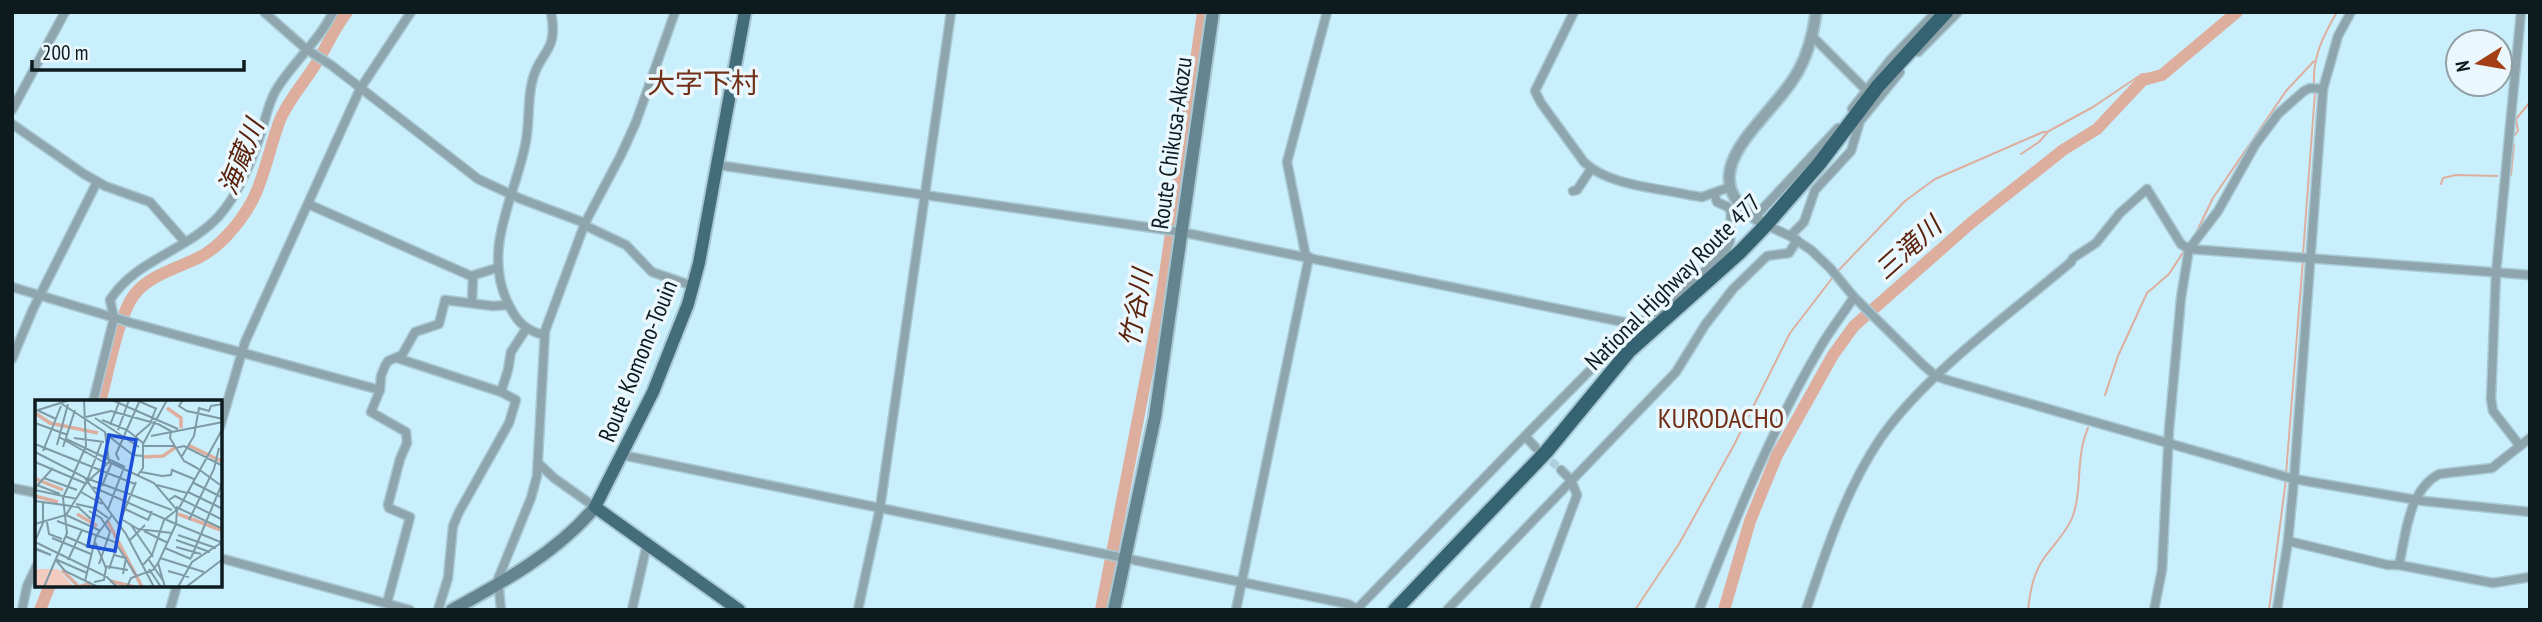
<svg xmlns="http://www.w3.org/2000/svg" width="2542" height="622" viewBox="0 0 2542 622" font-family="'PT Sans Narrow','Noto Sans JP',sans-serif">
<rect width="100%" height="100%" fill="#caeffc"/>
<g fill="none" stroke-linecap="round" stroke-linejoin="round">
<g stroke="#ddae9e" stroke-width="2">
<path d="M2314,86C2312,58 2323,36 2337,12"/>
<polyline points="2515,135 2518,131 2516,119 2530,102"/>
<polyline points="2021,154 2039,142 2047,133"/>
<polyline points="2511,175 2514,144"/>
<polyline points="2441,184 2443,178 2456,175 2497,176"/>
<polyline points="2195,235 2213,198 2286,91 2314,61"/>
<polyline points="2303,254 2315,92"/>
<polyline points="1836,273 1905,201 1935,179 2043,132 2047,132 2093,107 2142,74 2162,75"/>
<polyline points="2105,395 2118,356 2147,293 2169,274 2184,251"/>
<polyline points="2286,474 2303,259"/>
<polyline points="1635,610 1679,544 1734,445 1790,333 1833,277"/>
<path d="M2028,610C2030,592 2033,574 2044,558C2053,545 2066,533 2072,518C2083,491 2075,457 2088,428"/>
<polyline points="2269,610 2286,479"/>
</g>
<g stroke="#ddae9e" stroke-width="12">
<path d="M100,402C108,374 118,316 134,295C148,276 177,268 198,258C219,248 241,222 252,201C264,180 270,145 280,120C289,99 305,82 317,62C327,46 335,27 347,12"/>
<polyline points="40,610 50,585"/>
<polyline points="1101,610 1162,295 1203,12"/>
<polyline points="1724,610 1750,521 1777,455 1833,355 1854,326 1972,222 2063,150 2097,129 2143,80 2162,75 2237,12"/>
</g>
<polyline stroke="#aecfdb" stroke-width="8" stroke-dasharray="8 4" stroke-linecap="butt" points="1542,453 1561,470"/>
<defs>
<g id="minor">
<polyline points="264,12 306,49 331,65 478,179 521,199 585,223"/>
<path d="M1574,12L1535,91L1541,103L1584,162C1607,185 1657,188 1689,195L1702,197L1730,187"/>
<polyline points="1813,37 1866,90"/>
<polyline points="1918,52 1958,12"/>
<polyline points="1852,109 1891,59 1936,12"/>
<polyline points="12,110 65,12"/>
<polyline points="12,124 84,174 105,186 150,202 185,242"/>
<polyline points="717,165 1181,232 1638,325"/>
<polyline points="1573,191 1577,190 1591,169"/>
<polyline points="308,204 471,276 497,268"/>
<polyline points="1754,218 1838,128"/>
<polyline points="584,225 626,245 652,272 693,286"/>
<polyline points="1766,225 1790,236 1811,250 1830,268 1854,297 1923,365 1936,376 1947,380 2294,479 2423,501 2530,512"/>
<polyline points="1790,236 1804,222 1815,190 1851,151 1860,121 1900,72"/>
<polyline points="1306,257 1287,162 1327,12"/>
<polyline points="12,287 132,323 380,390"/>
<polyline points="472,303 473,276"/>
<path d="M544,335C524,330 516,321 507,301C483,249 514,198 525,146C530,125 527,103 532,82C539,50 559,54 551,12"/>
<polyline points="397,358 501,392"/>
<polyline points="12,359 33,309 97,182"/>
<path d="M93,402L114,318L110,300C136,259 187,251 219,216C240,192 252,160 262,130C266,116 269,102 276,90C293,62 319,41 333,12"/>
<polyline points="220,427 245,342 360,89 411,12"/>
<polyline points="2520,446 2493,411 2491,399 2496,273 2521,12"/>
<polyline points="1536,448 1525,436 1630,330 1678,296 1725,252 1730,241 1731,212 1728,207 1717,202 1714,193"/>
<polyline points="622,455 1348,604 1359,610"/>
<polyline points="538,463 554,478 595,507"/>
<polyline points="12,488 37,493"/>
<path d="M2288,541L2388,565H2399C2406,534 2408,491 2439,474L2492,468L2530,438"/>
<polyline points="220,558 410,610"/>
<polyline points="2399,565 2493,583 2530,577"/>
<polyline points="387,603 410,517 389,508 388,505 400,459 407,443 406,432 371,412 380,390 381,376 385,366 388,361 402,355 415,332 439,324 445,300 493,306 508,305"/>
<polyline points="22,610 27,586 37,565"/>
<polyline points="170,610 177,585"/>
<polyline points="438,610 448,578 453,526 459,512 509,423 516,400 501,392 508,370 511,352 526,329"/>
<polyline points="501,610 498,579 531,498 537,476 545,331 585,223 621,155 636,122 675,12"/>
<polyline points="632,610 647,544"/>
<polyline points="858,610 880,508 951,12"/>
<polyline points="1236,610 1309,257"/>
<polyline points="1356,610 1525,436"/>
<polyline points="1447,610 1676,372 1705,325 1733,289 1767,256 1789,253 1797,240"/>
<polyline points="1534,610 1577,495 1571,480 1561,470"/>
<path d="M1699,610C1735,520 1771,430 1821,346C1831,329 1843,314 1854,297"/>
<path d="M1806,610C1826,551 1845,491 1880,439C1925,374 2010,314 2071,262L2073,258L2096,243L2120,213L2147,189L2181,244L2189,249L2530,275"/>
<polyline points="2154,610 2162,570 2169,430 2181,298 2189,249 2218,211 2255,145 2278,114 2304,91 2310,88 2323,89"/>
<polyline points="2277,610 2288,541 2294,479 2323,89 2338,36 2351,12"/>
</g>
<path id="tertiary" d="M1766,225C1682,177 1764,126 1794,78C1807,58 1813,36 1816,12"/>
<g id="secondary">
<path d="M452,610C503,582 558,552 595,507"/>
<polyline points="1114,610 1155,417 1213,12"/>
</g>
<polyline id="primary" points="739,610 595,507 653,392 688,304 699,263 745,12"/>
<polyline id="trunk" points="1395,610 1546,452 1629,351 1740,252 1766,225 1819,164 1878,86 1946,12"/>
</defs>
<use href="#minor" stroke="#a8c9d4" stroke-width="11"/>
<use href="#tertiary" stroke="#a8c9d4" stroke-width="14"/>
<use href="#secondary" stroke="#a8c9d4" stroke-width="16"/>
<use href="#primary" stroke="#a8c9d4" stroke-width="16"/>
<use href="#trunk" stroke="#a8c9d4" stroke-width="18"/>
<use href="#minor" stroke="#8fa5ad" stroke-width="8"/>
<use href="#tertiary" stroke="#8fa5ad" stroke-width="10"/>
<use href="#secondary" stroke="#648590" stroke-width="12"/>
<use href="#primary" stroke="#446d7b" stroke-width="12"/>
<use href="#trunk" stroke="#356372" stroke-width="14"/>
</g>
<g text-anchor="middle" stroke-width="7" stroke-linejoin="round" paint-order="stroke">
<g font-size="24" fill="#0d1b1f" stroke="#eaf8fe">
<text transform="translate(1172 143) rotate(-82)" y="8">Route Chikusa-Akozu</text>
<text transform="translate(1673 282) rotate(-45)" y="8">National Highway Route 477</text>
<text transform="translate(638 361) rotate(-68)" y="8">Route Komono-Touin</text>
</g>
<g font-size="26" font-style="italic" fill="#5b210b" stroke="#eaf8fe">
<text transform="translate(241 157) rotate(-68)" y="9">海蔵川</text>
<text transform="translate(1908 248) rotate(-42)" y="9">三滝川</text>
<text transform="translate(1136 308) rotate(-80)" y="9">竹谷川</text>
</g>
<g font-size="28" fill="#723018" stroke="#eaf8fe">
<text x="703" y="93">大字下村</text>
<text x="1721" y="428">KURODACHO</text>
</g>
</g>
<g transform="translate(35 400)">
<rect width="187" height="187" fill="#caeffc"/>
<path d="M0,169H23L39,187H0Z" fill="#f3ccbf"/>
<path fill="none" stroke="#ddae9e" stroke-width="3.5" d="M132,8L146,18V28M0,13L15,23L63,33M153,45L188,62M108,57L128,56L141,47M1,79L28,90M0,96L23,102M42,114L62,126M143,114L186,130M72,120L107,187M27,170L44,187L56,183M75,181L100,187"/>
<path fill="none" stroke="#7e9aa4" stroke-width="2" d="M77,0L143,29M101,0L122,9M148,0L144,6L152,11L188,19M24,2L70,32L74,62M2,10L21,19M0,11L35,0M51,17L76,11L123,24L136,31L135,38L149,61L162,68M60,18L104,47M67,20L92,30L108,43M0,23L33,35M75,25L85,0M83,30L94,0M71,34L98,55L108,56M101,36L115,24L121,8M116,36L188,22M24,37L72,64M39,38L69,42M31,39L90,67M0,44L100,84M22,45L33,4M108,46H140M28,47L40,10M141,48L149,46L188,66M8,51L26,6M0,52L49,77L91,134L119,187M147,56L159,36L164,8L174,11L176,6L188,4M84,60L81,54L105,0M0,62L52,84M74,62L119,83L142,110L141,124L188,143M162,68L188,87M106,72L127,76L136,75L137,70L159,79M103,75L108,68V44L132,0M9,78L42,90M51,78L137,110M53,78L67,41M157,82L188,98M2,85L25,94M122,85L152,93M67,86L76,64M58,87L141,124M0,88L18,68M0,90L42,99M46,92L67,104M153,92L188,109M134,100L140,96L188,120M0,101L43,107L56,119M41,104L59,108L73,118M141,107L188,129M73,109L88,70M90,109L113,120L117,111M54,111L66,118L75,132L64,164M31,115L66,131M86,119L101,82M88,120L103,129L137,133M154,120L179,69L184,48M22,121L80,142L102,177M12,122L14,134L27,139M0,124L31,115L51,83L74,62M96,125L118,157M109,131L133,143M143,135L181,148M30,136L57,148M17,138L56,154M141,140L175,152M0,141L8,123V103M94,141L110,125M0,142L72,177L82,187M141,147L166,154M130,148L156,159M0,149L16,155L2,149M79,155L91,158L88,174M125,158L169,172M156,158L186,86M20,159L30,171L63,187M20,159L52,173M33,160L47,130M114,160L129,182M69,166L93,170M107,166L117,155L129,120L144,108L188,28M74,169L82,146M114,169L126,187M133,171L154,177M50,181L61,136L77,115M59,182L69,180L71,168L60,142M9,187L32,133L28,98L51,46L49,0M92,187L96,178L118,170L123,163M130,187L123,163L141,124M143,187L157,162L186,143M151,187L188,159"/>
<path fill="#1d4ed8" fill-opacity="0.15" stroke="#1d4ed8" stroke-width="3.5" d="M74,35L101,40L80,151L53,146Z"/>
<rect width="187" height="187" fill="none" stroke="#0d1b1f" stroke-width="3.5"/>
</g>
<rect width="2542" height="622" fill="none" stroke="#0d1b1f" stroke-width="28"/>
<g transform="translate(2479 63) rotate(259)"><circle r="33" fill="#eaf8fe" stroke="#92a0a5" stroke-width="2"/>
<path d="M0-5L12 26L0 18L-12 26Z" fill="#a43e15"/>
<text y="-10" font-size="19" font-weight="bold" text-anchor="middle" fill="#0d1b1f">N</text>
</g>
<path d="M32 60v10h212v-10" fill="none" stroke="#0d1b1f" stroke-width="3.5"/>
<text x="42" y="60" font-size="21" fill="#0d1b1f" stroke="#eaf8fe" stroke-width="5" paint-order="stroke">200 m</text>
</svg>
